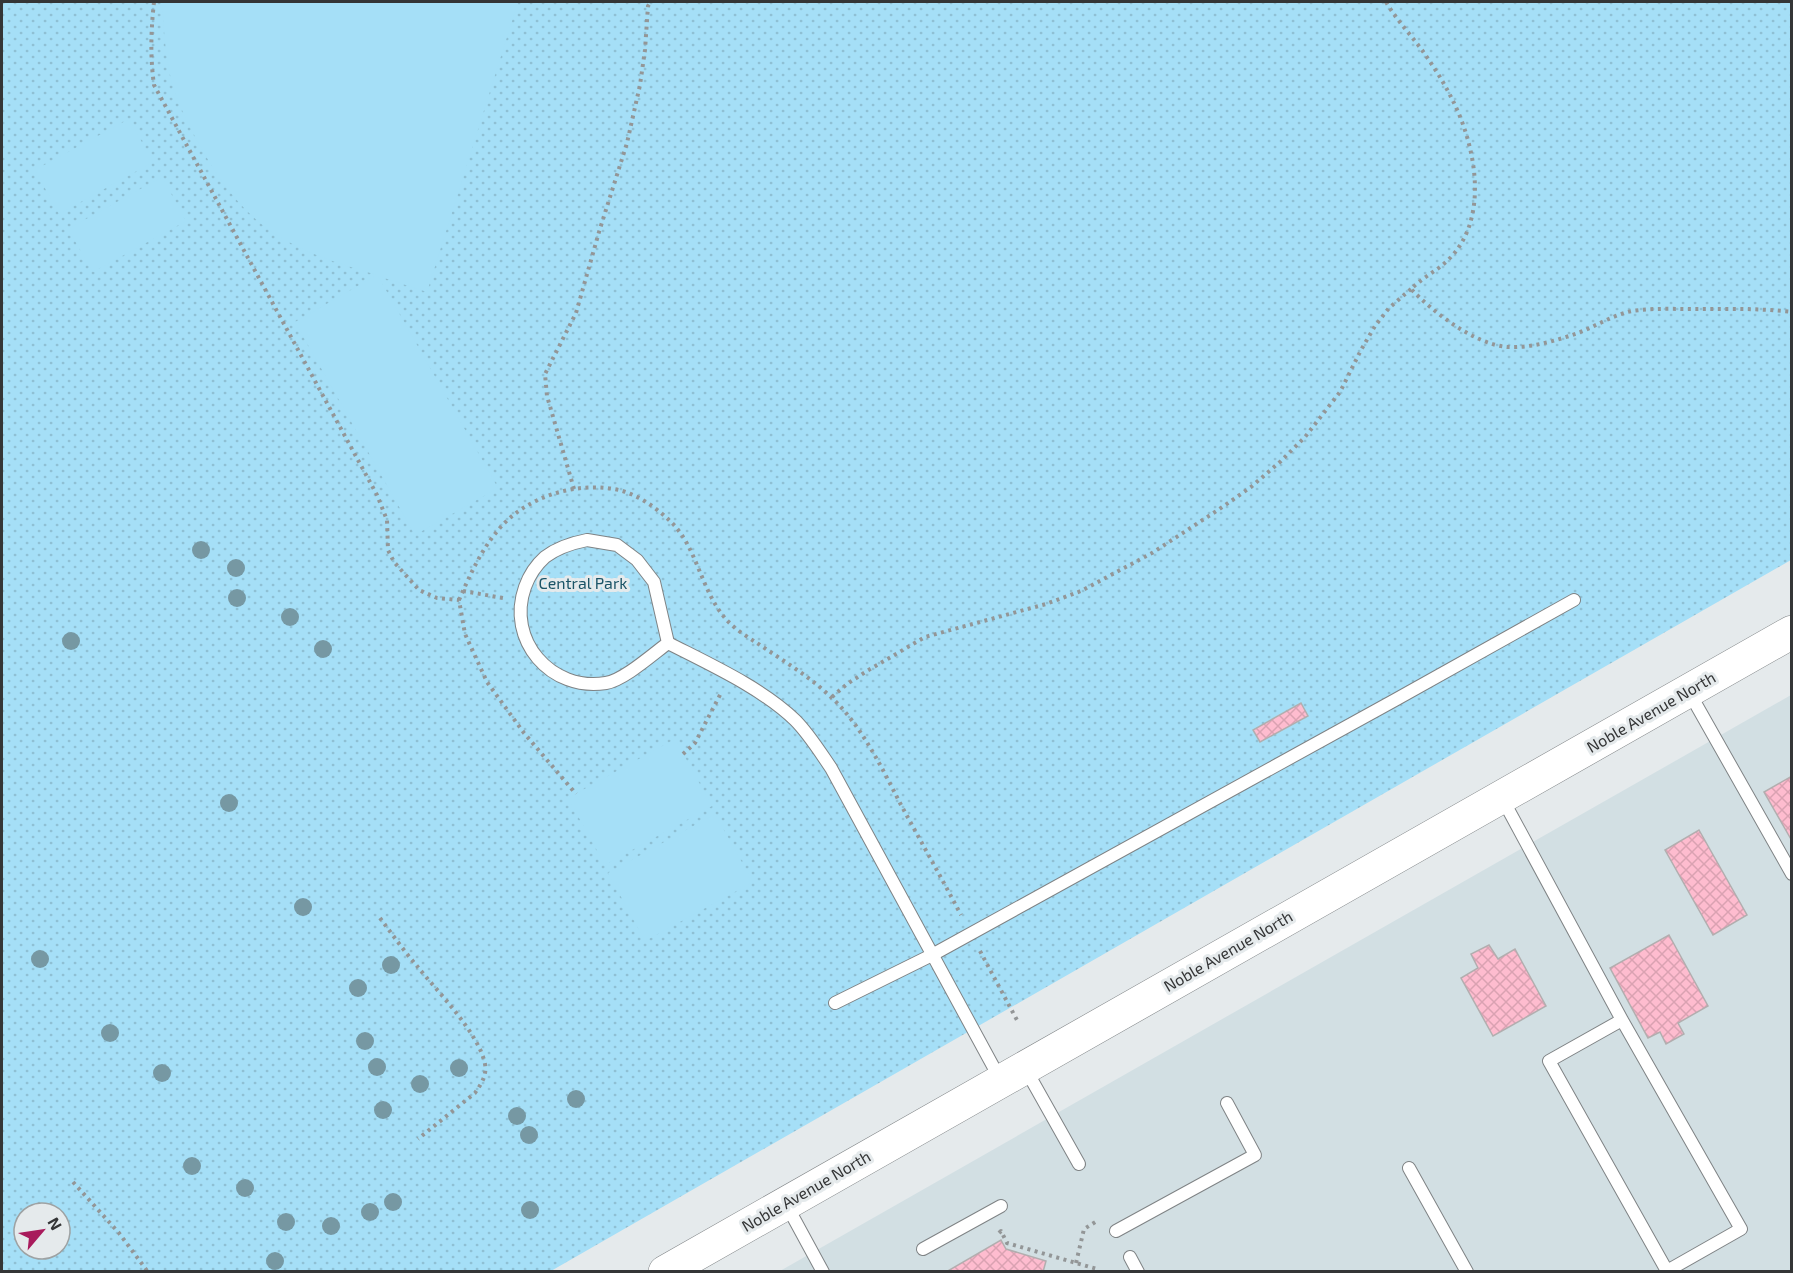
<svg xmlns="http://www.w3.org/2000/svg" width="1793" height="1273" viewBox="0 0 1793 1273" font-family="'Exo 2',sans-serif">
<defs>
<pattern id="park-dots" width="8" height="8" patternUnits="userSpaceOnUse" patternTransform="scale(1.5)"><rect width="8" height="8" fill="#a5dff7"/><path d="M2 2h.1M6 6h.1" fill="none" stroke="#8fc0d4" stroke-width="1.8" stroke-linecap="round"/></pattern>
<pattern id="building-cross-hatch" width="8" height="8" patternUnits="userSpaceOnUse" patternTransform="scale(1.5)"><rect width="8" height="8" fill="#febccf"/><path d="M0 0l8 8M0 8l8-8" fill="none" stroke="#daa2b2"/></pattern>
</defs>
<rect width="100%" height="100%" fill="#e5eaec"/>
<polygon fill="#d2dfe3" points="1791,695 1791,1271 780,1271"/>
<path fill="url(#park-dots)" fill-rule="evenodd" d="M2,2H1791V560L551,1271L2,1272ZM24,1213H60V1249H24Z"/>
<g fill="#a5dff7">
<path d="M162,2H518L427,292L378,276L498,488L415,535L295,322L377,275C346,266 316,257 287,241C242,217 214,174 191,129C184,114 176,99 172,83C165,57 164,28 162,2Z"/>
<polygon points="129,119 153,162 59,214 35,170"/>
<polygon points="162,177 186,221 93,272 68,229"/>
<polygon points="675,739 712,806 605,865 568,798"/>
<polygon points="715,814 753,882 645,941 608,873"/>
</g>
<g fill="url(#building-cross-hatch)" stroke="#b2aeaf" stroke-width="1.5">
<polygon points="1301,703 1308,716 1260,742 1253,730"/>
<polygon points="1792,776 1792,841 1764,792"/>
<polygon points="1699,830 1747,915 1713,935 1665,850"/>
<polygon points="1669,935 1708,1006 1678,1023 1684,1034 1666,1044 1660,1032 1648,1038 1610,968"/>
<polygon points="1489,945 1498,959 1515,949 1546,1006 1493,1036 1461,978 1478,968 1471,954"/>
<polygon points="1001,1240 1006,1249 1046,1261 1043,1272 946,1272"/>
</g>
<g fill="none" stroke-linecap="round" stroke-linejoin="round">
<defs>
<g id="lane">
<path d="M587,540L617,545L637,560L654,582L668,643C653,654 624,680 606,683C551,692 506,640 525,587C529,576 536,565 545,557C558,547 572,543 587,540Z"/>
<path d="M668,643C709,664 762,688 795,720C809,734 820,752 831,768L1000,1079"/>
<polyline points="1689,692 1792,874"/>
<polyline points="1502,798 1622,1020 1741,1229 1667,1271 1549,1061 1622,1020"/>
<polyline points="835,1003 932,955 1395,700 1574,600"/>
<polyline points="1025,1068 1079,1164"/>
<polyline points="1409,1168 1467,1272"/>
<polyline points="786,1204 823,1272"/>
<polyline points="1116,1231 1255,1155 1227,1103"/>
<polyline points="923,1249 1001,1206"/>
<polyline points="1130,1257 1138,1272"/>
</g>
<polyline id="secondary" points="665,1272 1792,632"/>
</defs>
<use href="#lane" stroke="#7f8385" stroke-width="14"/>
<use href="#secondary" stroke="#7f8385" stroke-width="34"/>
<g stroke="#939697" stroke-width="4" stroke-dasharray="3 4.5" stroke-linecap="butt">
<path d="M154,2C151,30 150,56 154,85L377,495L387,520L388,550L394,562L419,590L437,598L459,600L465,634L487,682L524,733L576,794"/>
<path d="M1386,2C1396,19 1410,34 1422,50C1432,64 1443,81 1451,97C1475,143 1490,215 1451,257C1439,270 1423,277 1411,289C1433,312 1474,344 1507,347C1531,348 1555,341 1578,333C1596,326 1613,315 1632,311C1652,308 1672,309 1692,309C1725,309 1758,308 1792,312"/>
<polyline points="574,489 547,396 545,374 576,313 599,232 627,143 640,85 645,50 648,6 651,2"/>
<polyline points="463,591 503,598"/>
<path d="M459,600C470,575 481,550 499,529C527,496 577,481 619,490C639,495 658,509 672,523C697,548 701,590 725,618C733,628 746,636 757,643C782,660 809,676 831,697C861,725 881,766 900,803C920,840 941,877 961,915"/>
<polyline points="832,697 847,684 867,671 925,637 1046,604 1081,591 1152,553 1218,510 1251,487 1281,461 1305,437 1340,392 1361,350 1375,326 1389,308 1411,289"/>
<polyline points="683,754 695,743 721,693"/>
<path d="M380,918C392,934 404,951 417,966C436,990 479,1033 485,1064C487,1076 481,1084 475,1093L418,1139"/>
<polyline points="980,951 1018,1022"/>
<polyline points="73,1182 119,1233 148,1272"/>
<polyline points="999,1233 1001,1231 1007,1243 1097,1269"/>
<polyline points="1076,1263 1084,1229 1097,1221"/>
</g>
<use href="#lane" stroke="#fff" stroke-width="12"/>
<use href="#secondary" stroke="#fff" stroke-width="33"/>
</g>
<g fill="#7698a3">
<circle cx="201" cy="550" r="9"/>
<circle cx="236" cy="568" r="9"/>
<circle cx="237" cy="598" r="9"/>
<circle cx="290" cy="617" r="9"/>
<circle cx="71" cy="641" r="9"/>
<circle cx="323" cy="649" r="9"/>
<circle cx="229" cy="803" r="9"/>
<circle cx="303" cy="907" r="9"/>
<circle cx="40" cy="959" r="9"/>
<circle cx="391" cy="965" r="9"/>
<circle cx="358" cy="988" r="9"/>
<circle cx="110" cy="1033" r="9"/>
<circle cx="365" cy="1041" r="9"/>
<circle cx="377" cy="1067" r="9"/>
<circle cx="459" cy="1068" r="9"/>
<circle cx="162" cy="1073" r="9"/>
<circle cx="420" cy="1084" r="9"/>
<circle cx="576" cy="1099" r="9"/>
<circle cx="383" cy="1110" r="9"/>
<circle cx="517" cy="1116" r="9"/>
<circle cx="529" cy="1135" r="9"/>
<circle cx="192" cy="1166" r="9"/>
<circle cx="245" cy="1188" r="9"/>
<circle cx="393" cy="1202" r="9"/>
<circle cx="530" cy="1210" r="9"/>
<circle cx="370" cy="1212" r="9"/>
<circle cx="286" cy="1222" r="9"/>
<circle cx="331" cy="1226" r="9"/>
<circle cx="275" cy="1261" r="9"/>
</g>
<g text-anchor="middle" stroke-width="6" stroke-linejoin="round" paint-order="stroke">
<g font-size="16" fill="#1b5467" stroke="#e5eaec">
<text x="583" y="589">Central Park</text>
</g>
<g font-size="16" fill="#343536" stroke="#e5eaec">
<text transform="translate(1651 712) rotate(-30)" y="6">Noble Avenue North</text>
<text transform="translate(1228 951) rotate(-30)" y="6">Noble Avenue North</text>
<text transform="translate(806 1191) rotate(-30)" y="6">Noble Avenue North</text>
</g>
</g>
<rect width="1793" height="1273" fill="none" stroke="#343536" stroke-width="6"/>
<g transform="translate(42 1231) rotate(61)"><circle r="28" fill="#e5eaec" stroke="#9ea2a3" stroke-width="1.5"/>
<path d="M0-4.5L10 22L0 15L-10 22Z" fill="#a81b5c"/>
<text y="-9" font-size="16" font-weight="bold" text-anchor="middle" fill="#343536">N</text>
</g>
</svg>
